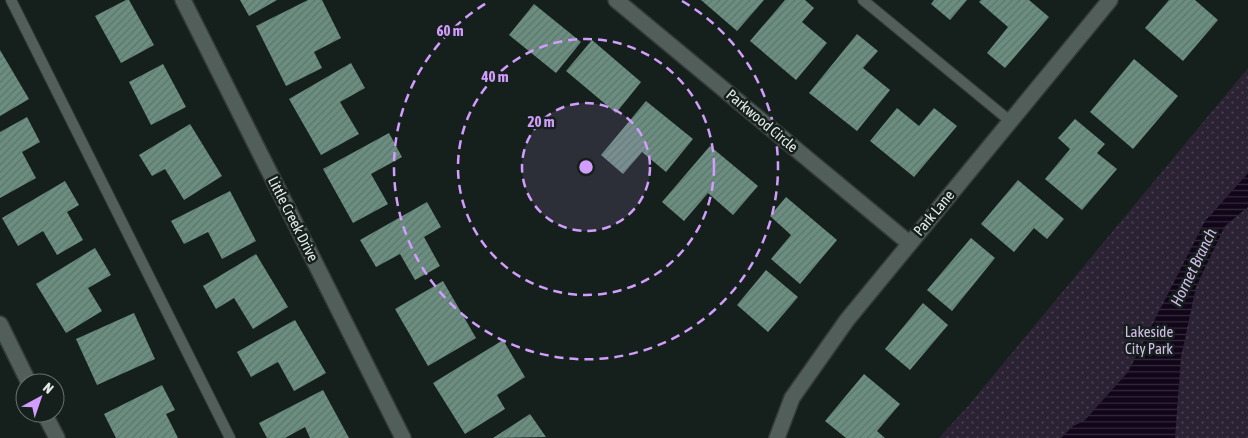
<svg xmlns="http://www.w3.org/2000/svg" width="1248" height="438" viewBox="0 0 1248 438" font-family="'Asap Condensed',sans-serif">
<defs>
<pattern id="park-dots" width="8" height="8" patternUnits="userSpaceOnUse" patternTransform="scale(1.25)"><rect width="8" height="8" fill="#2b2333"/><path d="M2 2h.1M6 6h.1" fill="none" stroke="#494351" stroke-width="1.8" stroke-linecap="round"/></pattern>
<pattern id="water-rules" width="6" height="5" patternUnits="userSpaceOnUse" patternTransform="scale(1.25)"><rect width="6" height="5" fill="#110619"/><path d="M0 2.5h6" fill="none" stroke="#332a3a"/></pattern>
<pattern id="building-hatch" width="6" height="6" patternUnits="userSpaceOnUse" patternTransform="scale(1.25)"><rect width="6" height="6" fill="#6b8e81"/><path d="M-1 1l2-2M0 6l6-6M5 7l2-2" fill="none" stroke="#5d756c"/></pattern>
</defs>
<rect width="100%" height="100%" fill="#15201c"/>
<polygon fill="url(#park-dots)" points="1248,68 1248,438 939,438 968,406"/>
<polygon fill="url(#water-rules)" points="1248,173 1248,207 1225,226 1196,287 1181,357 1175,438 1061,438 1073,426 1084,421 1128,372 1205,221"/>
<g fill="url(#building-hatch)">
<polygon points="126,0 129,0 154,45 121,63 95,16"/>
<polygon points="240,0 277,0 249,16"/>
<polygon points="308,0 322,0 341,38 314,52 322,68 286,86 256,26"/>
<polygon points="701,0 764,0 737,31"/>
<polygon points="785,0 805,0 814,8 802,22 827,43 796,80 750,41"/>
<polygon points="934,0 967,0 950,20 931,4"/>
<polygon points="981,0 1029,0 1049,17 1005,68 987,53 1008,27 979,2"/>
<polygon points="1169,0 1195,0 1218,20 1183,61 1145,28"/>
<polygon points="534,4 581,42 556,73 509,35"/>
<polygon points="857,34 878,51 863,68 890,90 857,131 809,93"/>
<polygon points="592,40 641,82 616,113 566,71"/>
<polygon points="0,50 29,99 0,116"/>
<polygon points="1134,59 1178,96 1133,149 1090,112"/>
<polygon points="351,63 365,88 340,102 359,134 321,155 289,99"/>
<polygon points="163,64 186,107 151,125 129,82"/>
<polygon points="646,101 693,139 666,172 642,152 623,174 601,155"/>
<polygon points="897,108 919,126 934,108 957,126 914,177 870,141"/>
<polygon points="27,117 40,142 22,152 36,178 0,198 0,132"/>
<polygon points="1075,119 1105,144 1097,153 1117,169 1082,210 1045,179 1070,149 1058,138"/>
<polygon points="190,124 222,176 184,200 165,169 152,176 139,155"/>
<polygon points="389,133 402,157 371,174 388,204 353,223 323,169"/>
<polygon points="710,146 758,186 733,215 708,193 684,221 662,202"/>
<polygon points="1018,180 1064,219 1047,239 1034,228 1014,252 981,224"/>
<polygon points="65,181 79,205 67,212 83,240 57,255 43,231 18,246 2,218"/>
<polygon points="230,191 256,241 222,259 208,232 184,244 171,221"/>
<polygon points="786,197 837,240 800,284 771,259 791,235 770,216"/>
<polygon points="427,202 441,227 424,237 440,266 415,280 400,254 376,267 360,240"/>
<polygon points="971,238 995,258 952,311 927,290"/>
<polygon points="95,248 111,275 88,288 102,311 66,333 36,284"/>
<polygon points="256,254 288,307 253,329 234,298 216,309 203,286"/>
<polygon points="766,270 798,297 768,332 737,305"/>
<polygon points="443,281 476,338 428,366 395,309"/>
<polygon points="923,303 948,325 910,370 885,349"/>
<polygon points="134,313 155,359 97,385 76,339"/>
<polygon points="295,320 326,373 294,391 278,362 251,377 237,352"/>
<polygon points="503,340 525,377 497,395 505,409 465,434 433,383"/>
<polygon points="864,374 900,404 877,431 885,438 846,438 825,421"/>
<polygon points="162,385 175,410 166,414 178,438 116,438 104,414"/>
<polygon points="323,390 349,438 310,438 305,427 285,438 267,438 259,423"/>
<polygon points="530,414 546,437 493,438"/>
</g>
<g fill="none" stroke-linecap="round" stroke-linejoin="round">
<defs>
<g id="lane">
<polyline points="11,0 230,438"/>
<polyline points="863,0 1010,121"/>
</g>
<g id="street">
<polyline points="183,0 403,438"/>
<polyline points="616,0 909,243"/>
<polyline points="0,324 29,383"/>
<polyline points="44,413 57,438"/>
<polyline points="777,438 792,398 847,320 1110,0"/>
</g>
</defs>
<use href="#lane" stroke="#343a38" stroke-width="12"/>
<use href="#street" stroke="#343a38" stroke-width="18"/>
<use href="#lane" stroke="#525e5a" stroke-width="10"/>
<use href="#street" stroke="#525e5a" stroke-width="15"/>
</g>
<circle cx="586" cy="167" r="64" fill="#d29dfd" fill-opacity=".12"/>
<g fill="none" stroke="#d29dfd" stroke-width="2.5" stroke-dasharray="9 6">
<circle cx="586" cy="167" r="64"/>
<circle cx="586" cy="167" r="128"/>
<path d="M682 1A192 192 0 1 1 490 1"/>
</g>
<g text-anchor="middle" stroke-width="5" stroke-linejoin="round" paint-order="stroke">
<g font-size="15" fill="#e2e9e6" stroke="#15201c">
<text transform="translate(762 121) rotate(40)" y="5">Parkwood Circle</text>
<text transform="translate(934 213) rotate(-50)" y="5">Park Lane</text>
<text transform="translate(293 219) rotate(63)" y="5">Little Creek Drive</text>
</g>
<g font-size="15" fill="#d5bbec" stroke="#15201c">
<text x="1149" y="337">Lakeside<tspan x="1149" dy="17">City Park</tspan></text>
</g>
<g font-size="16" font-style="italic" fill="#d2b8e9" stroke="#15201c">
<text transform="translate(1193 267) rotate(-64)" y="6">Hornet Branch</text>
</g>
</g>
<circle cx="586" cy="167" r="8" fill="#d29dfd" stroke="#15201c" stroke-width="2.5"/>
<g font-size="15" text-anchor="middle" font-weight="bold" fill="#d29dfd" stroke="#15201c" stroke-width="5" stroke-linejoin="round" paint-order="stroke">
<text x="450" y="36">60 m</text>
<text x="495" y="82">40 m</text>
<text x="541" y="127">20 m</text>
</g>
<g transform="translate(40 398) rotate(40)"><circle r="24" fill="#15201c" stroke="#67706d"/>
<path d="M0-4L9 19L0 12L-9 19Z" fill="#d29dfd"/>
<text y="-8" font-size="14" font-weight="bold" text-anchor="middle" fill="#e2e9e6">N</text>
</g>
</svg>
